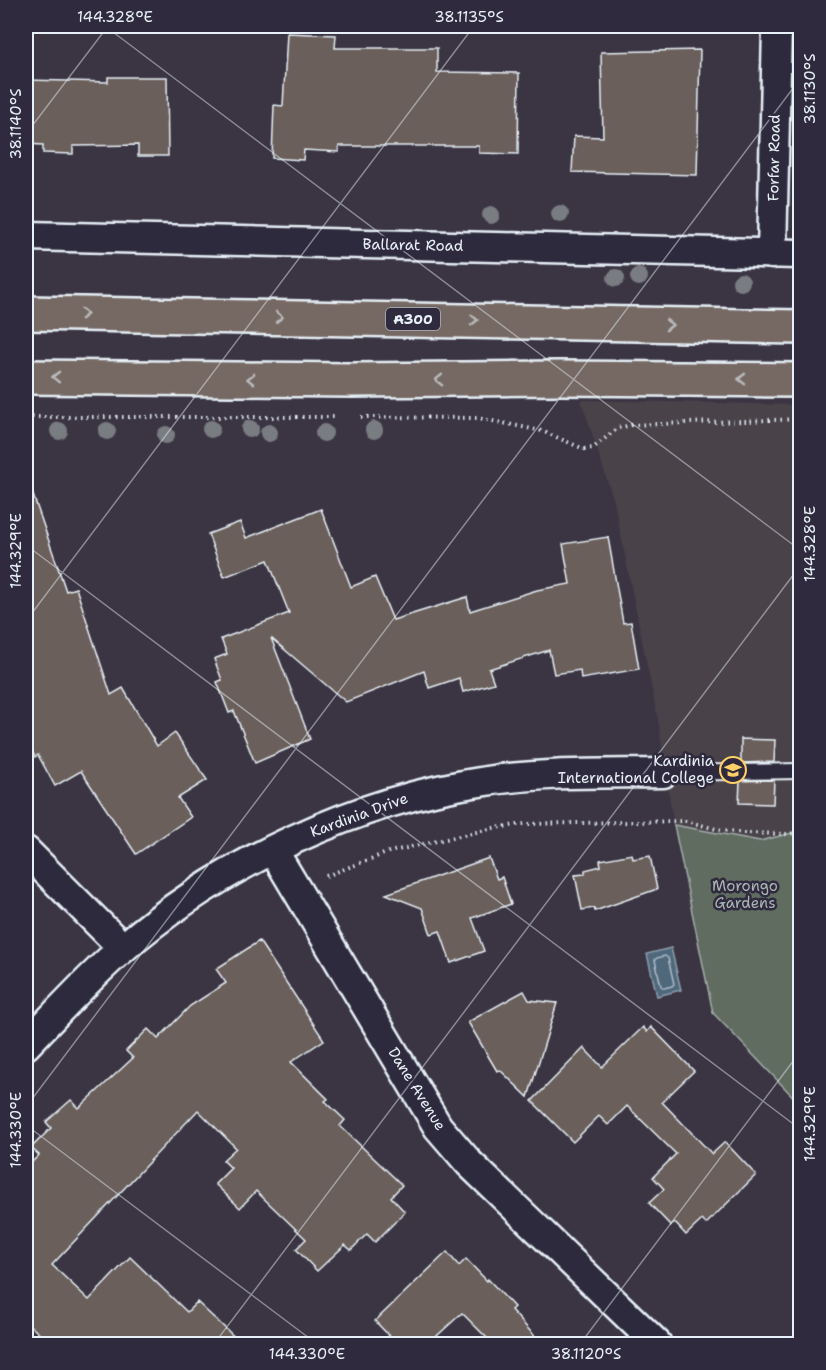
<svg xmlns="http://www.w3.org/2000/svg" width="826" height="1370" viewBox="0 0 826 1370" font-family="'Shantell Sans',sans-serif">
<rect width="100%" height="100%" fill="#3b3543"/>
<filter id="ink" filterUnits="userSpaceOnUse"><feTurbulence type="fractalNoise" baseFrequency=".0167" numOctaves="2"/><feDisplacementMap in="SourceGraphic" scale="12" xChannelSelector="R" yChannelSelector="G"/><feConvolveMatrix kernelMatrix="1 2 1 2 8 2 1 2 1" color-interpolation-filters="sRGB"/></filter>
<g filter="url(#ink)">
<polygon fill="#49424a" points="581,400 800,405 800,1104 713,1013 673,821 658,720 614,501"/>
<polygon fill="#606c61" stroke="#a4aeac" stroke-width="1.5" points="674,825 760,841 800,831 800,1104 713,1013"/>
<polygon fill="#50687b" stroke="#8d9fad" stroke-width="1.5" points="671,948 681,990 657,996 647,954"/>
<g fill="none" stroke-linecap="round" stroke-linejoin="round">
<polygon stroke="#abbac6" stroke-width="1.5" points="665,956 668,958 674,984 672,986 664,988 661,986 655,960 657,958"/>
</g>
<g fill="#6b5f5a" stroke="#e8f1f8" stroke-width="1.5">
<polygon points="287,33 336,35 335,48 437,48 437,72 519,73 518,154 479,153 479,146 339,146 339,152 304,150 303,160 272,158 274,105 283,106"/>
<polygon points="700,50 697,175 572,172 574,136 603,137 601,52"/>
<polygon points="108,77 167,77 168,156 138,156 138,145 73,146 73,154 43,153 43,145 26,144 26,80 108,82"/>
<polygon points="26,486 30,486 66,591 76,588 111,695 123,688 157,746 175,733 207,780 178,798 191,817 136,854 81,771 55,786 38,755 35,757 26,739"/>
<polygon points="321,509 351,587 375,577 393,620 467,597 470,611 537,590 570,584 563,544 608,537 623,623 631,622 639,669 581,679 580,670 554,674 549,650 489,669 494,683 463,692 459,678 429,688 424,671 346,702 271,638 310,739 255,763 234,711 229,713 217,682 222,680 214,659 227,654 221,639 289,613 268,560 224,577 208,534 240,522 246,538"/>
<polygon points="741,739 775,740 774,762 741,763"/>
<polygon points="774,780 773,804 739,803 740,781"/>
<polygon points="632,854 633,859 650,856 657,889 595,911 594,908 582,910 575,875 585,874 585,870 601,866 600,860"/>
<polygon points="489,858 497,879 502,877 511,904 472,918 484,951 451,963 440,931 431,934 422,908 386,894"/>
<polygon points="259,941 324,1040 291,1062 328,1099 325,1101 345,1120 340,1126 402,1185 391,1197 405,1212 375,1242 367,1234 351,1250 345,1245 317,1271 296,1249 306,1239 256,1191 240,1208 215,1184 231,1168 223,1160 236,1148 198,1110 52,1265 89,1300 130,1257 187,1312 197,1302 242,1344 51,1344 26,1322 26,1168 39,1155 31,1148 51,1128 46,1122 71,1100 79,1108 133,1058 126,1051 148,1029 158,1039 190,1006 226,983 216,969"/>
<polygon points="524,991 529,1000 557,1003 528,1097 500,1070 497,1071 468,1022"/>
<polygon points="643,1027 647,1032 651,1027 694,1071 662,1102 712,1154 725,1142 756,1175 706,1224 702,1220 686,1235 674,1222 671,1226 649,1203 664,1189 653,1177 676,1154 627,1106 608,1125 599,1116 573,1142 532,1101 584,1048 602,1067"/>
<polygon points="447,1252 459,1266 466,1259 487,1281 488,1279 514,1307 511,1310 542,1344 493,1344 462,1313 428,1344 397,1344 375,1321"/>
</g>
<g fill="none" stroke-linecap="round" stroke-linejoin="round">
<defs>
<polyline id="service" points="663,773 800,771"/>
<g id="minor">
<polyline points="26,236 800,254"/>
<polyline points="772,254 777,26"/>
<polyline points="273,850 438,1127 469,1163 657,1344"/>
<polyline points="26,851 123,948"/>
<path d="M26,1045C57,1013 88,978 122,949C221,863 357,800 486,781C544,772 604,774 663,773"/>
</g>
<g id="trunk">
<polyline points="26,313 800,327"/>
<polyline points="26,377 352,380 560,378 800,380"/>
</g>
</defs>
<use href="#service" stroke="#e8f1f8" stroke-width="18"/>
<use href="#minor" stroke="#e8f1f8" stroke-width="33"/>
<use href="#trunk" stroke="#e8f1f8" stroke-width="38"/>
<g stroke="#e8f1f8" stroke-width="4" stroke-dasharray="1.5 4.5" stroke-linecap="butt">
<polyline points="26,417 336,417"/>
<polyline points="361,417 478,418 542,431 584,449 593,448 618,428 631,425 800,419"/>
<polyline points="326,876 389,852 494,828 525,824 686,821 716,829 744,833 789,834 800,832"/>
</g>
<use href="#service" stroke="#2f2a3d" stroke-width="14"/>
<use href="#minor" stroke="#2f2a3d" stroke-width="28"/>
<use href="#trunk" stroke="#766964" stroke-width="33"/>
</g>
<g fill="#797b81">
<circle cx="560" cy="214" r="9"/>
<circle cx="491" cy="215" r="9"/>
<circle cx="639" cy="277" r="9"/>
<circle cx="616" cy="278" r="9"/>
<circle cx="741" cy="282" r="9"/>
<circle cx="211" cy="429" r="9"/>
<circle cx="250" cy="429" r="9"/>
<circle cx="374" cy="430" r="9"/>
<circle cx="59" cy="431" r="9"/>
<circle cx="107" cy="431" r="9"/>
<circle cx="269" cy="433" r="9"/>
<circle cx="324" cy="433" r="9"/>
<circle cx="166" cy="435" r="9"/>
</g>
<defs><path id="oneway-chevron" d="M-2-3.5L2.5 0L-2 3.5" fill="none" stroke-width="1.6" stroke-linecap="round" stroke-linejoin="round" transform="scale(1.5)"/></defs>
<g stroke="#babbbd">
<use href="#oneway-chevron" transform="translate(84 314) rotate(1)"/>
<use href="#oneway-chevron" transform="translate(279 317) rotate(1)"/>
<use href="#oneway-chevron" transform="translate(474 320) rotate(1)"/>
<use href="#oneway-chevron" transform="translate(669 325) rotate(1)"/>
<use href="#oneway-chevron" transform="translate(56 377) rotate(-179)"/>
<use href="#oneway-chevron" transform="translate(251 379) rotate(-179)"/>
<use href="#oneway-chevron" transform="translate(742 379) rotate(-180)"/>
<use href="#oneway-chevron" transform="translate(439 380) rotate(179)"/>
</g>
</g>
<path fill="none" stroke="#e8f1f8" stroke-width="1.5" stroke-opacity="0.45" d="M105,26L800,550M26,134L108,26M26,545L800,1129M26,621L474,26M26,1107L800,79M26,1125L317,1344M214,1344L800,566M580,1344L800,1052"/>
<defs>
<symbol id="school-ring" viewBox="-11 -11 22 22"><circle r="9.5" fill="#2f2a3d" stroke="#ffd166" stroke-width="1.5"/><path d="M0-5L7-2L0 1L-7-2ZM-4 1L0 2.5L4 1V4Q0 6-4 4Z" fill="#ffd166"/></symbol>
</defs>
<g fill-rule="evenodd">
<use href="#school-ring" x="718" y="755" width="30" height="30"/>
</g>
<g text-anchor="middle" stroke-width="5" stroke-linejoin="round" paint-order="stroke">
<rect fill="#2f2a3d" stroke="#b0b5c0" stroke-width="1.5" x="386" y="308" width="54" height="22" rx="4.5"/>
<g font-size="14" font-weight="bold" fill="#e8f1f8">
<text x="413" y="324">A300</text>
</g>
<g font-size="15" fill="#e8f1f8" stroke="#2f2a3d">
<text transform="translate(774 158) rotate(-89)" y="5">Forfar Road</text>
<text transform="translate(413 245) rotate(1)" y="5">Ballarat Road</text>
<text transform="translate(359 815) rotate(-20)" y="5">Kardinia Drive</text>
<text transform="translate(417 1089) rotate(58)" y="5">Dane Avenue</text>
</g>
<g font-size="15" fill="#e8f1f8" stroke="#2f2a3d" text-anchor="end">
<text x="714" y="766">Kardinia<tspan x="714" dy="17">International College</tspan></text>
</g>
<g font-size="15" fill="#abb5b4" stroke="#2f2a3d">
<text x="745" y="891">Morongo<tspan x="745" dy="17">Gardens</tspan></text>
</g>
</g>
<rect width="826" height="1370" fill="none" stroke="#2f2a3d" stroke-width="66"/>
<rect x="33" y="33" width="760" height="1304" fill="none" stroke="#e8f1f8" stroke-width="2"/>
<g font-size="15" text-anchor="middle" fill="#e8f1f8">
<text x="115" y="22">144.328°E</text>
<text x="469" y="22">38.1135°S</text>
<text transform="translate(810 89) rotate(-90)" y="5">38.1130°S</text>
<text transform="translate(16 124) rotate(-90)" y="5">38.1140°S</text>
<text transform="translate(810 544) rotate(-90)" y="5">144.328°E</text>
<text transform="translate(16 551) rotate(-90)" y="5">144.329°E</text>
<text transform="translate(810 1124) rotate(-90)" y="5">144.329°E</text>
<text transform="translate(16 1130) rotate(-90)" y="5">144.330°E</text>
<text x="307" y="1359">144.330°E</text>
<text x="586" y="1359">38.1120°S</text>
</g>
</svg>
